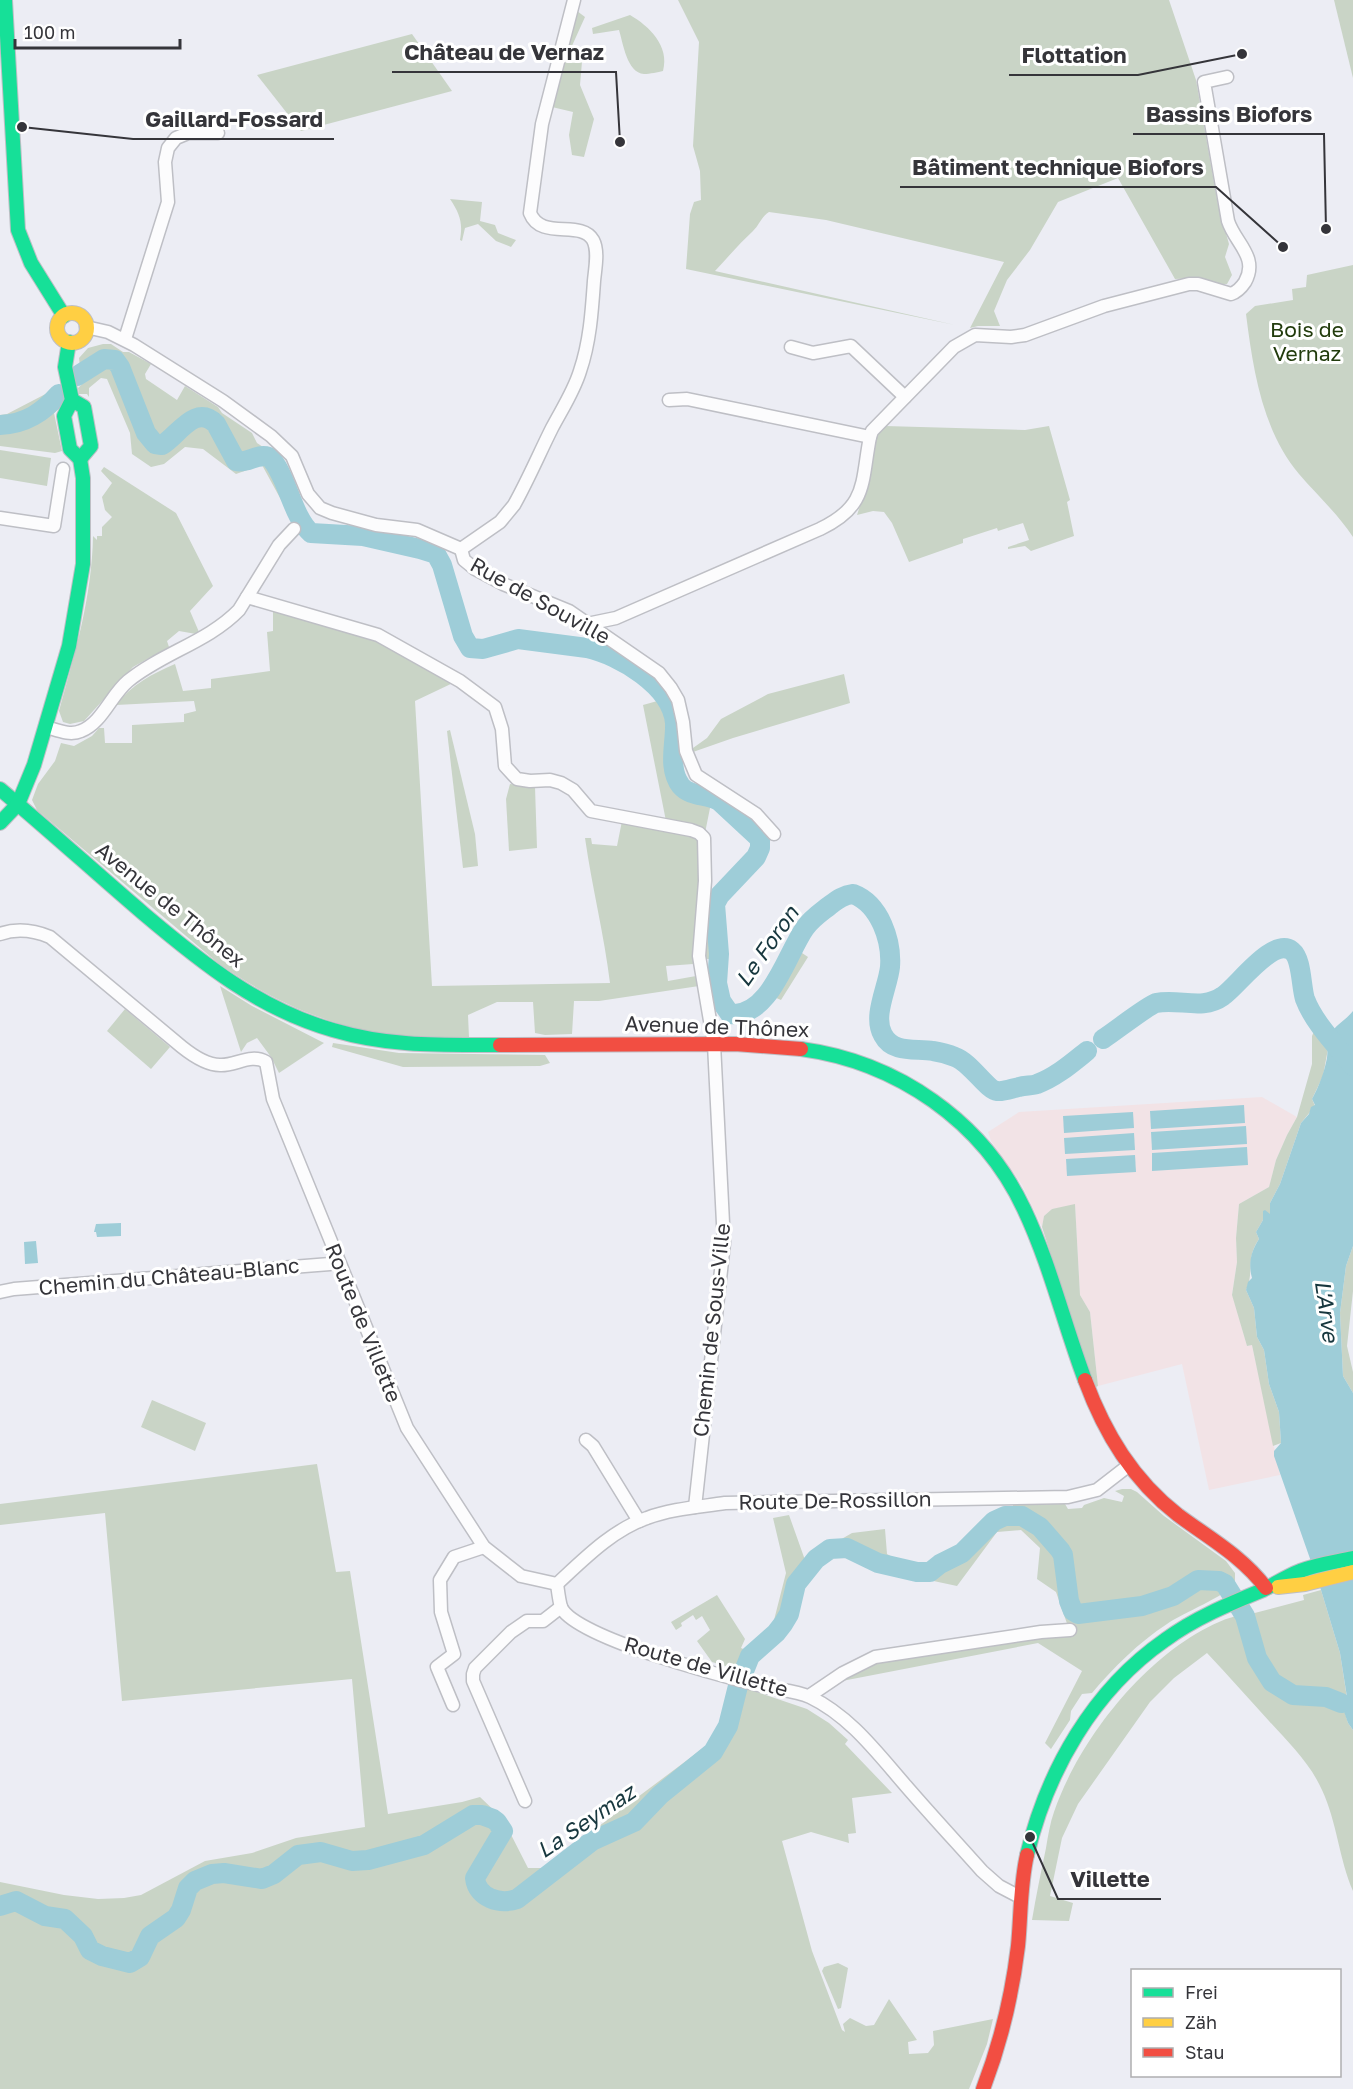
<svg xmlns="http://www.w3.org/2000/svg" width="1353" height="2089" viewBox="0 0 1353 2089" font-family="'Golos Text',sans-serif">
<rect width="100%" height="100%" fill="#ecedf4"/>
<polygon fill="#f2e3e6" points="1262,1097 1297,1117 1287,1135 1276,1160 1269,1187 1239,1204 1236,1238 1237,1262 1232,1294 1247,1346 1252,1345 1280,1475 1209,1490 1182,1364 1098,1386 1090,1312 1080,1295 1075,1205 1052,1209 1044,1216 1042,1227 1022,1185 991,1141 988,1132 1019,1112"/>
<g fill="#c9d4c6">
<path d="M678,0H1169L1196,80L1218,205L1229,244L1225,257L1232,275L1227,284H1223L1195,278L1175,279L1118,178L1058,202L1030,250L1007,280L994,311L1000,326H978L970,328L1004,262L826,220L769,212C761,217 760,224 753,231C740,243 728,257 715,271L955,325L686,269L690,214L694,202L701,200L700,171L693,146L699,42Z"/>
<polygon points="1334,0 1353,0 1353,78"/>
<polygon points="577,11 585,17 571,48 583,50 580,85 594,119 584,157 572,155 569,135 573,112 552,107"/>
<path d="M630,15C649,26 670,46 663,71C658,72 650,74 644,74C627,73 623,43 619,30L593,34L592,28Z"/>
<polygon points="412,34 452,91 301,131 257,75"/>
<path d="M450,199L482,202L480,221L495,225L498,233L516,240L511,247L496,241L478,224L465,228L462,241L460,240C463,223 460,214 450,199Z"/>
<path d="M1353,265V537C1337,513 1317,495 1299,474C1262,430 1253,369 1246,314L1255,306L1293,300L1292,289L1306,287L1307,275Z"/>
<path d="M103,344H111L123,352H129L151,364L145,374L146,379L177,400L185,386L218,407L222,413L252,433L257,443L269,451L239,457C229,441 224,416 204,411C182,413 169,442 154,439L148,431L122,363C109,344 95,357 80,366L79,358L88,348Z"/>
<path d="M107,365L115,368C131,396 131,426 156,451H165L187,430L201,424C221,433 217,460 236,471L261,462L270,465L297,523L291,518L262,465L236,474L203,449L185,447L164,464L151,467L132,454L130,433L107,379L101,378L89,388V397L87,394H79L78,388L102,366Z"/>
<polygon points="59,387 61,407 54,413 62,451 55,453 0,446 0,415 7,414"/>
<polygon points="885,426 1025,430 1049,426 1070,500 1067,502 1074,536 1031,551 1025,546 1008,549 1008,547 1029,540 1023,523 998,531 997,528 963,539 963,543 909,562 892,523 884,512 873,511 857,515 870,475 876,437"/>
<polygon points="0,450 51,458 47,486 0,478"/>
<path d="M104,467L176,513L213,586L190,611L199,632L196,634L179,631L167,641L169,647L133,667L84,721L70,724L63,722L59,711C75,654 92,596 93,536L97,540V536H102V527L112,517L105,510L102,497L112,483L101,471Z"/>
<path d="M273,609L377,641L406,654L455,682L415,701L432,986L610,983C604,934 592,887 585,838H591L592,844L617,846L622,821L696,838C707,852 695,942 693,964L666,966L668,981L696,976L699,986L599,1001H574L572,1034L545,1035L535,1033L533,1002H497L468,1015L469,1037C449,1037 429,1037 409,1036C339,1032 275,1003 218,963L37,810L32,800L38,784L55,761L61,743L74,746L92,736L99,728H104L105,743H132V725L184,722V714L196,711L194,701L116,705C132,684 152,674 175,664L183,691L211,688V679L270,671L267,632L273,631Z"/>
<polygon points="844,674 850,703 733,738 693,752 693,748 707,738 721,719 768,694"/>
<path d="M661,700C664,706 669,714 671,721C673,734 668,750 668,763C668,787 688,803 711,803L705,833L666,821L643,705Z"/>
<polygon points="450,730 475,834 478,866 463,868 447,731"/>
<polygon points="510,784 535,787 537,848 509,851 506,799"/>
<polygon points="706,902 713,902 715,959 702,959"/>
<polygon points="793,947 808,957 781,1000 767,994"/>
<polygon points="220,986 252,1006 324,1043 279,1073 271,1057 257,1038 247,1043 241,1052"/>
<polygon points="125,1009 170,1047 151,1069 107,1031"/>
<path d="M1316,1027L1328,1038L1329,1043L1323,1076L1312,1099L1315,1106L1301,1123L1280,1184L1270,1203V1215L1263,1211V1220L1256,1232L1259,1239C1245,1259 1255,1271 1246,1290L1254,1308L1257,1337L1264,1350L1269,1384L1279,1412L1281,1443L1273,1446L1252,1345L1247,1346L1232,1295L1237,1262L1236,1238L1239,1204L1269,1187L1276,1160L1287,1135L1297,1117L1312,1064V1036Z"/>
<polygon points="333,1043 399,1053 545,1055 550,1063 540,1066 403,1067 332,1047"/>
<polygon points="1075,1204 1080,1295 1090,1312 1098,1386 1094,1388 1042,1227 1044,1216 1052,1209"/>
<polygon points="1353,1246 1353,1291 1347,1346 1353,1372 1353,1393 1343,1376 1340,1313 1346,1266"/>
<polygon points="152,1400 206,1423 195,1451 141,1427"/>
<polygon points="317,1464 336,1572 350,1571 388,1814 462,1802 480,1797 503,1819 528,1868 543,1868 718,1737 723,1739 737,1707 739,1686 807,1709 829,1723 848,1740 845,1744 892,1793 852,1798 856,1833 848,1834 849,1843 811,1832 782,1841 812,1951 842,2030 845,2032 843,2024 850,2018 866,2026 874,2025 889,1999 917,2040 908,2042 909,2054 928,2053 934,2045 933,2031 993,2019 987,2044 969,2089 0,2089 0,1882 64,1895 98,1899 124,1898 141,1895 205,1861 252,1853 296,1838 365,1827 352,1679 122,1701 105,1513 0,1525 0,1504"/>
<path d="M1122,1489H1131L1137,1492L1164,1516L1226,1561L1235,1573V1584C1225,1596 1183,1613 1167,1624C1138,1643 1114,1667 1092,1693L1082,1694L1071,1711L1070,1720L1051,1749L1045,1743L1082,1671L1038,1643L842,1681L876,1662L1036,1635H1071L1056,1592L1037,1579L1040,1548L1021,1530L997,1532L957,1586L896,1573L858,1546L812,1569L784,1629L773,1624L786,1573L773,1518L789,1515L805,1560L852,1533L885,1529L887,1554L901,1562L923,1565L963,1545L993,1511H1013V1505L1065,1504L1068,1509L1082,1508L1084,1505L1104,1498L1122,1502L1124,1496L1115,1491Z"/>
<path d="M1321,1590L1340,1653L1347,1698L1342,1703L1348,1723L1353,1730V1891C1339,1859 1337,1822 1322,1790C1310,1763 1288,1742 1269,1721C1248,1698 1228,1675 1207,1653L1174,1678L1150,1702L1078,1804L1062,1838L1050,1896L1073,1903L1069,1921L1032,1920C1036,1896 1041,1872 1046,1848C1048,1836 1050,1823 1054,1812C1079,1739 1147,1653 1219,1622C1227,1618 1237,1616 1245,1613L1247,1615L1304,1600L1303,1595Z"/>
<polygon points="717,1595 745,1639 741,1648 748,1651 738,1670 712,1662 697,1641 710,1630 702,1616 696,1620 693,1615 681,1623 682,1626 676,1630 671,1622"/>
<polygon points="838,1963 848,1968 841,2008 838,2009 822,1971 824,1967"/>
</g>
<g fill="#9ecdd8">
<path d="M1353,1011V1246L1346,1266L1340,1313L1343,1376L1353,1393V1730L1348,1723L1341,1703L1347,1697L1340,1653L1321,1590L1274,1456V1451L1281,1443L1279,1412L1269,1384L1264,1350L1257,1337L1254,1308L1246,1290L1248,1282L1252,1278C1248,1264 1251,1251 1259,1239L1256,1232L1263,1220V1211L1265,1210L1270,1214V1203L1280,1184L1301,1123L1309,1114L1311,1107L1315,1105L1312,1099C1319,1086 1324,1073 1327,1058C1328,1051 1327,1042 1330,1035C1337,1023 1345,1021 1353,1011Z"/>
<polygon points="1244,1105 1245,1123 1151,1129 1150,1111"/>
<polygon points="1133,1112 1134,1128 1064,1133 1063,1116"/>
<polygon points="1246,1126 1247,1144 1152,1150 1151,1132"/>
<polygon points="1134,1133 1135,1150 1065,1154 1064,1138"/>
<polygon points="1247,1147 1248,1165 1152,1171 1152,1153"/>
<polygon points="1135,1155 1136,1172 1067,1176 1066,1159"/>
<polygon points="121,1223 121,1236 97,1237 96,1232 94,1232 96,1224"/>
<polygon points="36,1241 38,1263 25,1264 24,1242"/>
</g>
<g fill="none" stroke-linecap="round" stroke-linejoin="round">
<g stroke="#9ecdd8" stroke-width="20">
<path d="M77,376L104,359L115,360L120,367L146,433L155,444L162,445C178,436 195,403 216,424L236,461C248,464 256,453 269,457C286,471 292,517 311,533L363,536L420,549L436,554L442,565L463,636L470,648L483,649L518,639L587,648C619,655 672,686 675,723C676,743 667,768 681,786C690,797 708,794 719,801L760,839V848L756,857L720,895L715,904L719,954L717,983L721,1001L730,1014C770,1018 787,953 805,928C811,919 820,913 829,906C837,900 843,895 853,894C880,904 892,941 890,967C888,987 872,1016 883,1035C893,1054 916,1048 933,1051C940,1052 948,1054 955,1057C970,1062 987,1090 997,1091C1004,1092 1013,1088 1019,1087C1025,1085 1032,1086 1037,1084C1056,1077 1072,1063 1087,1051"/>
<path d="M0,425C26,424 43,412 59,394"/>
<path d="M1103,1039C1114,1032 1147,1006 1156,1003C1179,998 1202,1011 1223,996C1238,986 1273,936 1292,951C1302,959 1301,987 1305,999C1314,1023 1337,1046 1353,1066"/>
<path d="M0,1906L16,1901L45,1916L65,1919L83,1936L90,1950L102,1956L130,1963L140,1957L150,1936L176,1918L181,1910L188,1888L195,1881L212,1874L224,1873L262,1879L274,1874L298,1855L321,1852L352,1861L368,1860L424,1845L473,1815H482L493,1819L497,1822L503,1831L475,1878C477,1898 500,1905 517,1899L592,1841L634,1822L660,1795L713,1752L728,1726L738,1686L750,1656L776,1633L783,1624L789,1614L796,1584L816,1559L830,1549L847,1548L878,1563L917,1572H930L940,1564L962,1553L994,1521L1005,1516H1022L1040,1527L1060,1550L1063,1555L1069,1601L1073,1611L1078,1614L1142,1606L1173,1596L1198,1580L1219,1581L1225,1584L1245,1616L1257,1658L1272,1682L1293,1695L1326,1697L1341,1703"/>
</g>
<defs>
<g id="street">
<polyline points="86,327 108,332 134,345 223,401 271,436 292,456 308,494 320,508 332,513 376,525 417,530 461,549"/>
<polyline points="125,339 168,202 165,162 168,148 176,138 188,133 218,133"/>
<polyline points="791,347 813,353 851,346 905,397"/>
<polyline points="669,400 687,399 870,437"/>
<polyline points="0,518 54,526 63,469"/>
<path d="M461,549L500,522L514,505C528,480 539,454 552,428C562,409 574,391 580,371C590,342 592,310 594,281C595,269 599,251 593,240C581,219 541,241 530,213L542,124L574,0"/>
<polyline points="461,549 464,560 475,569 503,584 569,611 659,673 671,688 678,700 683,722 686,751 696,775 756,814 774,834"/>
<polyline points="247,597 378,635 460,681 495,707 502,729 505,766 517,779 530,781 550,780 561,783 573,790 591,811 691,830 699,833 704,838 705,881 699,956 714,1044 724,1243 695,1507"/>
<path d="M587,624L616,618L820,529C868,506 861,483 870,437L872,431L954,347L975,335L1011,337L1025,335L1104,306L1189,284H1198L1231,294C1237,292 1241,288 1245,282C1259,257 1235,243 1228,221L1204,82L1227,77"/>
<path d="M46,727C57,730 70,736 81,731C102,723 111,695 128,681C162,653 208,642 239,610L279,545L294,529"/>
<path d="M0,934C17,928 33,930 50,937L182,1047C192,1055 206,1065 220,1065C235,1066 251,1053 266,1062L273,1099L407,1428L484,1547L521,1576L557,1584"/>
<polyline points="0,1292 14,1289 330,1264 338,1261"/>
<polyline points="586,1440 593,1446 639,1521"/>
<path d="M557,1584C583,1560 612,1530 647,1518C671,1509 699,1507 725,1503L1068,1497L1097,1490L1128,1466"/>
<path d="M557,1584C558,1591 559,1600 561,1607C574,1638 730,1678 766,1687C780,1690 797,1691 810,1697C850,1716 878,1754 906,1786C931,1815 957,1843 982,1871L999,1886L1020,1897"/>
<polyline points="809,1696 843,1673 875,1657 1041,1632 1070,1630"/>
<polyline points="453,1705 437,1667 454,1654 441,1612 440,1580 454,1557 484,1547"/>
<polyline points="525,1801 473,1681 473,1674 475,1668 511,1632 527,1621 543,1621 561,1607"/>
</g>
<g id="fast">
<polyline points="5,0 18,230 31,263 64,316"/>
<polyline points="72,400 84,407 91,446 80,459"/>
<path d="M0,789C49,830 96,873 144,914C202,963 259,1009 333,1030C390,1047 441,1045 500,1045"/>
<polyline points="0,823 18,804 34,765 69,646 83,564 83,478 80,459 70,449 64,416 72,400 65,367 69,342"/>
<path d="M801,1049C897,1062 983,1121 1024,1209C1050,1264 1064,1324 1085,1380"/>
<path d="M1027,1855C1047,1771 1093,1690 1165,1640C1195,1618 1229,1604 1263,1590C1275,1584 1287,1576 1300,1571C1317,1564 1335,1562 1353,1558"/>
</g>
<g id="slow">
<circle cx="72" cy="328" r="15"/>
<polyline points="1278,1587 1305,1584 1353,1572"/>
</g>
<g id="jam">
<polyline points="500,1045 735,1044 801,1049"/>
<path d="M1085,1380C1105,1434 1133,1480 1178,1515C1209,1538 1242,1556 1266,1588"/>
<path d="M983,2089C1001,2042 1012,1996 1018,1946C1021,1916 1020,1885 1027,1855"/>
</g>
</defs>
<use href="#street" stroke="#bebfc5" stroke-width="15"/>
<use href="#fast" stroke="#bebfc5" stroke-width="16"/>
<use href="#slow" stroke="#bebfc5" stroke-width="16"/>
<use href="#jam" stroke="#bebfc5" stroke-width="16"/>
<use href="#street" stroke="#fcfcfd" stroke-width="12"/>
<use href="#fast" stroke="#16e098" stroke-width="14"/>
<use href="#slow" stroke="#ffcf43" stroke-width="14"/>
<use href="#jam" stroke="#f24e42" stroke-width="14"/>
</g>
<g text-anchor="middle" stroke-width="6" stroke-linejoin="round" paint-order="stroke">
<g font-size="21" fill="#223c0d" stroke="#fff">
<text x="1307" y="337">Bois de<tspan x="1307" dy="24">Vernaz</tspan></text>
</g>
<g font-size="21" fill="#35353a" stroke="#fff">
<text transform="translate(540 601) rotate(29)" y="7">Rue de Souville</text>
<text transform="translate(170 905) rotate(39)" y="7">Avenue de Thônex</text>
<text transform="translate(717 1027) rotate(2)" y="7">Avenue de Thônex</text>
<text transform="translate(169 1277) rotate(-5)" y="7">Chemin du Château-Blanc</text>
<text transform="translate(363 1323) rotate(68)" y="7">Route de Villette</text>
<text transform="translate(712 1330) rotate(-84)" y="7">Chemin de Sous-Ville</text>
<text transform="translate(835 1501) rotate(-1)" y="7">Route De-Rossillon</text>
<text transform="translate(706 1667) rotate(16)" y="7">Route de Villette</text>
</g>
<g font-size="22" font-style="italic" fill="#17373e" stroke="#fff">
<text transform="translate(767 946) rotate(-55)" y="8">Le Foron</text>
<text transform="translate(1327 1311) rotate(82)" y="8">L'Arve</text>
<text transform="translate(586 1821) rotate(-34)" y="8">La Seymaz</text>
</g>
</g>
<path fill="none" stroke="#35353a" stroke-width="2" d="M620 142L616 72H392M1242 54L1138 75H1009M1326 229L1324 134H1133M22 127L133 139H334M1283 247L1216 187H900M1030 1837L1058 1899H1161"/>
<g fill="#35353a" stroke="#fff" stroke-width="2">
<circle cx="620" cy="142" r="6"/>
<circle cx="1242" cy="54" r="6"/>
<circle cx="1326" cy="229" r="6"/>
<circle cx="22" cy="127" r="6"/>
<circle cx="1283" cy="247" r="6"/>
<circle cx="1030" cy="1837" r="6"/>
</g>
<g font-size="22" text-anchor="middle" font-weight="bold" fill="#35353a" stroke="#fff" stroke-width="6" stroke-linejoin="round" paint-order="stroke">
<text x="504" y="60">Château de Vernaz</text>
<text x="1074" y="63">Flottation</text>
<text x="1229" y="122">Bassins Biofors</text>
<text x="234" y="127">Gaillard-Fossard</text>
<text x="1058" y="175">Bâtiment technique Biofors</text>
<text x="1110" y="1887">Villette</text>
</g>
<rect x="1131" y="1969" width="210" height="108" fill="#ffffff" stroke="#aeaeb0" stroke-width="1.5"/>
<rect x="1143" y="1988" width="30" height="9" fill="#16e098" stroke="#aeaeb0" stroke-width="1.5"/>
<text x="1185" y="1999" font-size="18" fill="#35353a">Frei</text>
<rect x="1143" y="2018" width="30" height="9" fill="#ffcf43" stroke="#aeaeb0" stroke-width="1.5"/>
<text x="1185" y="2029" font-size="18" fill="#35353a">Zäh</text>
<rect x="1143" y="2048" width="30" height="9" fill="#f24e42" stroke="#aeaeb0" stroke-width="1.5"/>
<text x="1185" y="2059" font-size="18" fill="#35353a">Stau</text>
<path d="M15 39v9h165v-9" fill="none" stroke="#35353a" stroke-width="3"/>
<text x="24" y="39" font-size="18" fill="#35353a" stroke="#ffffff" stroke-width="4.5" paint-order="stroke">100 m</text>
</svg>
